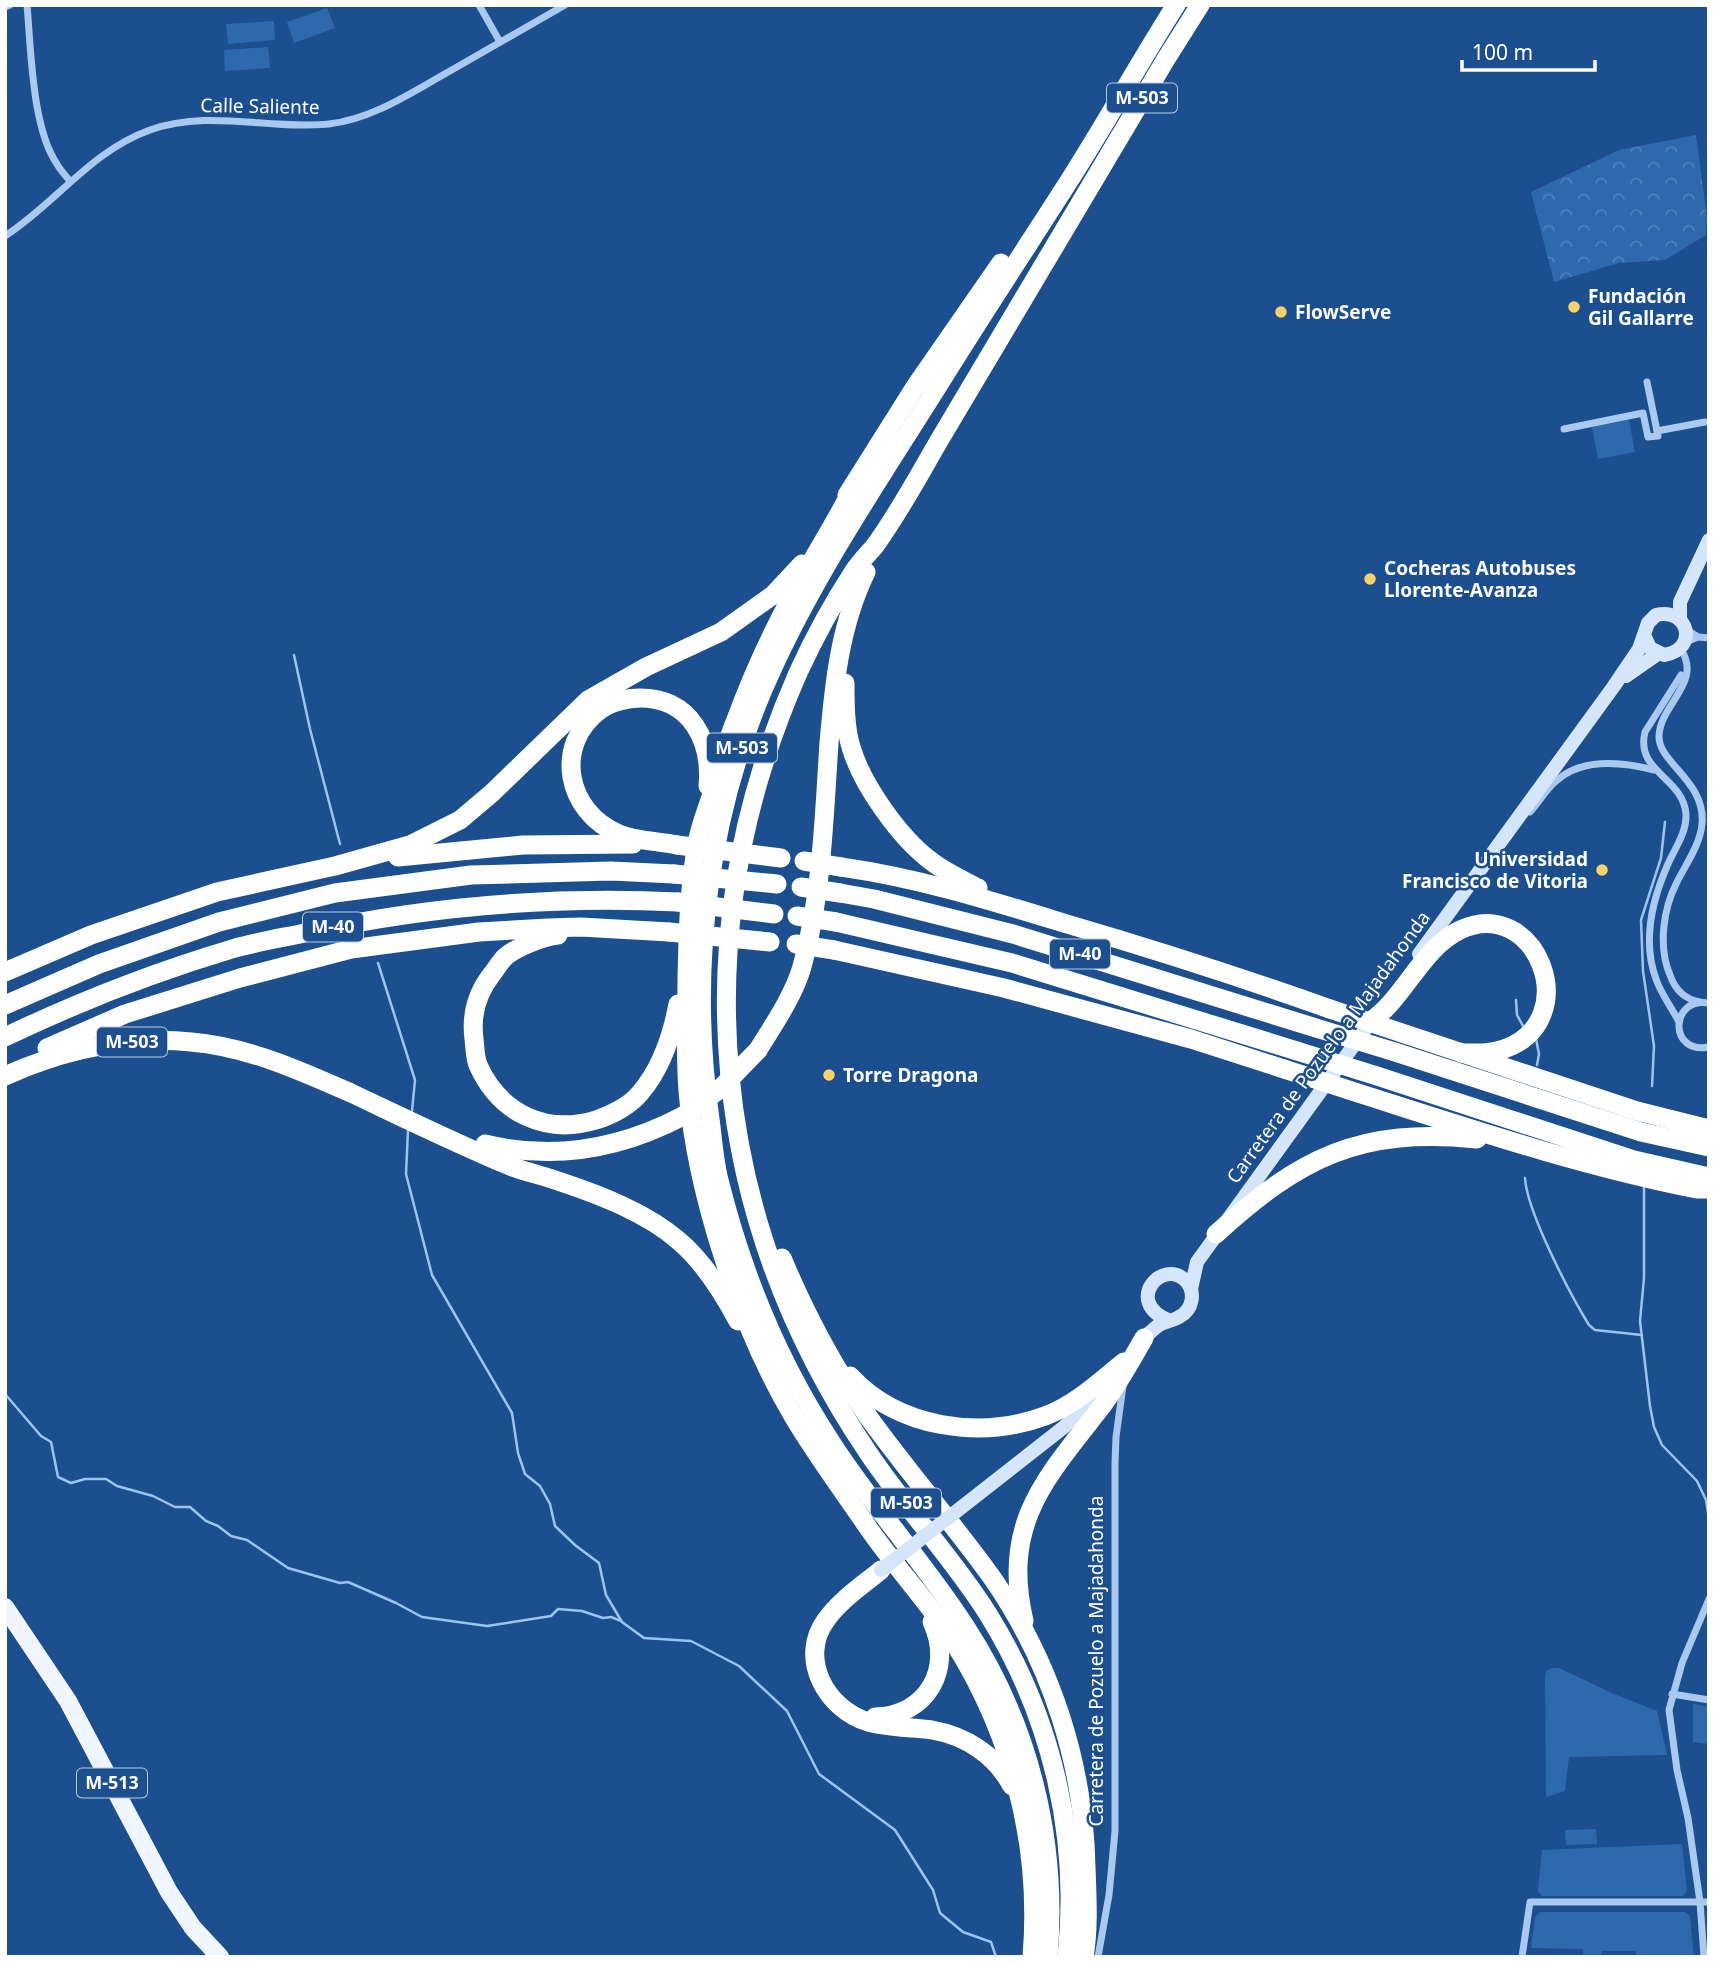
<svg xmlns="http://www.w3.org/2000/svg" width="1714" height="1962" viewBox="0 0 1714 1962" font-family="'Noto Sans',sans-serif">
<defs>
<pattern id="forest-crowns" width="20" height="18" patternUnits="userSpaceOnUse" patternTransform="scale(1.75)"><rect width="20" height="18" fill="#2e69ad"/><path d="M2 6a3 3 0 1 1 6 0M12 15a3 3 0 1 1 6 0" fill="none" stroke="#4d80b9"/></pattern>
</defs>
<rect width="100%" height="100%" fill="#1b4f8f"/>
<g fill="#2e69ad">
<polygon points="327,8 335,28 294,43 287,22"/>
<polygon points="274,21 275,40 228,44 226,24"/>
<polygon points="268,47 270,68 225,71 224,50"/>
<polygon points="1629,420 1635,452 1598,459 1592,427"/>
<polygon points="1552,1668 1559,1668 1612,1693 1657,1711 1667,1755 1569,1757 1565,1791 1546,1797 1545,1677 1546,1671"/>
<polygon points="1693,1704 1709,1707 1709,1744 1693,1742"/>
<polygon points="1596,1829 1597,1844 1566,1845 1565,1830"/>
<polygon points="1682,1844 1687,1891 1683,1896 1542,1896 1538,1891 1542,1850"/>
<polygon points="1540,1912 1685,1912 1690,1916 1694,1957 1636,1957 1636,1951 1602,1951 1601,1957 1583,1957 1583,1949 1531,1948 1535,1917"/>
</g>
<polygon fill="url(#forest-crowns)" points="1696,135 1707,217 1706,235 1665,260 1619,263 1554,282 1531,192 1619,150"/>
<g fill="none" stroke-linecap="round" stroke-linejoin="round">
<g stroke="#9cc4f0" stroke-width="2.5">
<polyline points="294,655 310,729 340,844"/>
<polyline points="378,963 415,1080 412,1111"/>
<polyline points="1516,1000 1517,1015 1523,1026"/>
<polyline points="1536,1039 1539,1054 1537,1065"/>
<polyline points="1652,1086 1654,1046 1643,971 1641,920 1661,858 1665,822"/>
<polyline points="408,1130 406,1174 432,1275 512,1413 518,1453 525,1474 540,1486 550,1504 555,1526 575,1545 599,1563 606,1595 622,1622 644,1638 691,1641 739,1666 787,1711 819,1774 895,1830 933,1890 940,1913 963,1932 991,1942 996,1957"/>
<path d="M1525,1178C1527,1212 1570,1294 1589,1325L1595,1330L1642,1335"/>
<polyline points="1644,1188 1644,1278 1640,1321 1650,1406 1654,1427 1662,1445 1697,1481 1706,1500 1709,1519"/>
<polyline points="5,1394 41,1436 51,1442 58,1477 71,1483 85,1479 106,1479 117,1486 153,1496 175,1507 190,1507 206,1521 218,1526 231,1536 247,1540 288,1568 340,1583 348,1582 396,1603 422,1617 487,1626 551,1616 558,1609 582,1611 603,1618 611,1617 621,1621"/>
</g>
<g stroke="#a9c9ee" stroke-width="7">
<path d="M27,5C31,49 32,128 57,164C60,170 66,176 70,181"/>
<polyline points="479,5 500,42"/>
<polyline points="5,7 10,5"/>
<path d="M5,236C56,203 91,151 150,130C209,109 269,130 329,124C373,119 412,92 450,71C488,49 526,27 565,5"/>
<polyline points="1647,382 1657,431"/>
<polyline points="1564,429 1643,413 1648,437 1658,436 1657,431 1705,422"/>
<polyline points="1698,637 1709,638"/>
<polyline points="1686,642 1698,637 1687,630"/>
<path d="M1680,648C1704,682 1660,704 1659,736C1658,763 1706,781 1702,824C1700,845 1686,864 1677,882C1663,909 1658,947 1670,975C1675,990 1684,999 1700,1002"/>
<path d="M1530,812C1539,802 1545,791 1555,782C1581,757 1623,762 1654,770"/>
<path d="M1709,1003C1670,996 1668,1055 1709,1047"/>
<path d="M1679,1022C1672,1008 1661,994 1656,979C1642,941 1652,900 1668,864C1675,848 1687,832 1686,814C1683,777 1635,772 1645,732L1681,675"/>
<polyline points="1672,1694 1709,1700"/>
<polyline points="1098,1957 1109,1895 1115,1831 1115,1463 1116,1437 1123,1386"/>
<polyline points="1522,1957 1530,1902 1709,1902"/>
<polyline points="1704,1957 1700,1902 1688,1818 1677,1770 1669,1710 1682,1663 1709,1599"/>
</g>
<g stroke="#d6e6fa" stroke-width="14">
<polyline points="1680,620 1680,602 1709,540"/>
<polyline points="1626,676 1659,653"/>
<path d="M1419,954L1614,686L1639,649L1648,623L1656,615C1688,607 1700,649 1664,655L1650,648L1644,635"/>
<polyline points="1191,1289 1197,1262 1375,1016"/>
<path d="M1139,1343C1145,1337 1152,1330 1159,1325C1166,1321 1173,1321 1179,1317C1193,1310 1196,1292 1186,1281C1162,1257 1124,1302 1168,1320"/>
<polyline points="953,1514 1064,1427 1105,1386"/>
</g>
<polyline stroke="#f0f6ff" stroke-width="18" points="5,1607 68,1701 169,1892 193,1928 220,1957"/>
<g stroke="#fff" stroke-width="19">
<path d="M854,486C831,532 802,574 780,619C763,652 748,687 735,722C726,744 720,767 713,790C708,808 700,825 697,844C689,888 688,934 687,979C687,1016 685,1054 688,1091C697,1195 740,1326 793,1416C816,1455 844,1492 869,1529C892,1562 919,1592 942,1624C1009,1722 1042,1838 1032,1957"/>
<polyline points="847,495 915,387 1001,263"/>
<path d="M845,683C845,703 845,728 851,747C862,785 900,838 931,861C945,872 963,880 978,888"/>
<path d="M677,845C659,841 636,841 619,834C566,812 553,745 600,710C610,702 628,698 640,698C691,698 712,741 708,786"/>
<polyline points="398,857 523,845 633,844"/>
<path d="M841,867C919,878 992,901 1067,924C1156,950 1243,978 1330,1009"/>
<polyline points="840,893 874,899 1013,934 1316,1028"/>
<polyline points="836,922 1012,963 1297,1051"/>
<path d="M558,935C544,936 515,948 505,957C500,962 496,969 492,974C477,993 471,1016 474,1039C475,1047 475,1058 478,1065C500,1114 546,1135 596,1120C612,1115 631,1105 641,1092C662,1067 672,1036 678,1004"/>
<polyline points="834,950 1004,988 1191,1039 1284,1069"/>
<polyline points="5,972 91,935 217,892 335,866 410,845 460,820 492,793 588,700 646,667 721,632 773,595 802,564"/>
<polyline points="5,1005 99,964 219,922 335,893 471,875 611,871 674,874"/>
<path d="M1371,1021C1406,996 1421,949 1460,930C1536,894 1586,1020 1504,1049C1490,1054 1476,1053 1461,1053"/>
<polyline points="1408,1035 1637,1111 1709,1129"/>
<path d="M5,1037C78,1002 155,972 232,949C256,942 281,938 305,933C428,906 552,896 678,902"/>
<polyline points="47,1048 125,1014 240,978 351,949 479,932 548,928 581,927 669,932"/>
<path d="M758,1050C774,1024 792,998 801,970C822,897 824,818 829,743C834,684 840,625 866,572"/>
<polyline points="1395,1052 1641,1132 1709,1147"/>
<path d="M5,1076C63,1050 127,1036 191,1042C248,1047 299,1070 351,1093C404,1118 457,1144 510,1166C526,1172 544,1176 561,1182C600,1195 647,1213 679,1241C704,1262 723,1293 738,1321"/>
<polyline points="1377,1076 1634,1160 1709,1177"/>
<path d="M1358,1093C1471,1129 1581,1166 1697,1189H1709"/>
<path d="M485,1144C555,1161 620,1149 683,1116"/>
<path d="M1216,1234C1300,1157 1361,1127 1477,1139"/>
<path d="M782,1258C805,1313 833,1366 867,1415C907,1471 953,1523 993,1579C1051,1663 1084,1765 1086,1867C1087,1897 1089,1927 1084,1957"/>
<path d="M850,1376C898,1428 980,1440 1045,1416C1075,1405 1099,1382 1124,1362"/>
<path d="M881,1570C863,1585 840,1600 826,1620C798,1658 826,1709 868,1722C888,1728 911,1727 932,1730C967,1736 996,1756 1012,1786"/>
<path d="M1024,1621C1001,1523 1046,1478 1102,1406C1118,1384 1131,1361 1144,1338"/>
<path d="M875,1717C927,1716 954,1668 932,1622"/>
<path d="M1048,1957C1058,1840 1029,1724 965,1626C924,1562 872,1506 831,1442C779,1363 743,1275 720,1184C714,1163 713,1140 710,1119C688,966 708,804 775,663C822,562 887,468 946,373C986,309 1028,245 1069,181C1106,123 1139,63 1176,5"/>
<path d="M1067,1957C1080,1837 1052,1717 988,1614C953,1558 906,1509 869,1454C708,1216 682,936 798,673C814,638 833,603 854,571C860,562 867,555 874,547C899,513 919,475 940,439C1016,313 1091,186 1166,59L1200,5"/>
</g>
<polyline stroke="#d6e6fa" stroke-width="14" points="881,1570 953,1514"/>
<g stroke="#fff" stroke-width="19">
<polyline points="677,845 781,858"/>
<polyline points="804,861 841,867"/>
<polyline points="674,874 777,884"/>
<polyline points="801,887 840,893"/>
<polyline points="678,902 774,914"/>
<polyline points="797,916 836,922"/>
<polyline points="669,932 770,942"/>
<polyline points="796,944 834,950"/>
<polyline points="1330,1009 1408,1035"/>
<polyline points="1316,1028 1395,1052"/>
<polyline points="1297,1051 1377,1076"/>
<polyline points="1284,1069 1358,1093"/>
<polyline points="683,1116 720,1089 758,1050"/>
</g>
</g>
<g fill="#ffd166" stroke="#1b4f8f" stroke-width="2.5">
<circle cx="1574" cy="307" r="7"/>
<circle cx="1281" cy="312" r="7"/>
<circle cx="1370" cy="579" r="7"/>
<circle cx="1602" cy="870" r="7"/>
<circle cx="829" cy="1075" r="7"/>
</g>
<g text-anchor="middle" stroke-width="5" stroke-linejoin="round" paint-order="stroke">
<g fill="#1b4f8f" stroke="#bbcadd" stroke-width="2">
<rect x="1107" y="83.5" width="70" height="29" rx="5"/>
<rect x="707" y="733.5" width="70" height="29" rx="5"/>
<rect x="303" y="912.5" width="60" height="29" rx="5"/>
<rect x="1050" y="939.5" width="60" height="29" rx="5"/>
<rect x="97" y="1027.5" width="70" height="29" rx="5"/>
<rect x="871" y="1488.5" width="70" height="29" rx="5"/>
<rect x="77" y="1768.5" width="70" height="29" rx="5"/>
</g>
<g font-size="18" font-weight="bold" fill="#fff">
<text x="1142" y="104">M-503</text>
<text x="742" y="754">M-503</text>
<text x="333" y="933">M-40</text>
<text x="1080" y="960">M-40</text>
<text x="132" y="1048">M-503</text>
<text x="906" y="1509">M-503</text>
<text x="112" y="1789">M-513</text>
</g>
<g font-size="19" fill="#fff" stroke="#1b4f8f">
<text transform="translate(260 106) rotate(1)" y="7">Calle Saliente</text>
<text transform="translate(1328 1047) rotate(-54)" y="7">Carretera de Pozuelo a Majadahonda</text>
<text transform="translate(1096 1661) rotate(-90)" y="7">Carretera de Pozuelo a Majadahonda</text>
</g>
<g font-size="19" font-weight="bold" fill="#fff" stroke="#1b4f8f" text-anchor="start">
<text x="1588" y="303">Fundación<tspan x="1588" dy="22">Gil Gallarre</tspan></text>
<text x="1295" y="319">FlowServe</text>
<text x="1384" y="575">Cocheras Autobuses<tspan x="1384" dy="22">Llorente-Avanza</tspan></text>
<text x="1588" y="866" text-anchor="end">Universidad<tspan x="1588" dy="22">Francisco de Vitoria</tspan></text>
<text x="843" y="1082">Torre Dragona</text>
</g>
</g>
<rect width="1714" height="1962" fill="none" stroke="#ffffff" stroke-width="14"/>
<path d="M1462 60v10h133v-10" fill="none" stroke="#ffffff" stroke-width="3.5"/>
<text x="1472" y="60" font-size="21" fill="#ffffff" stroke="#1b4f8f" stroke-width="5" paint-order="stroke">100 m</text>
</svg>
